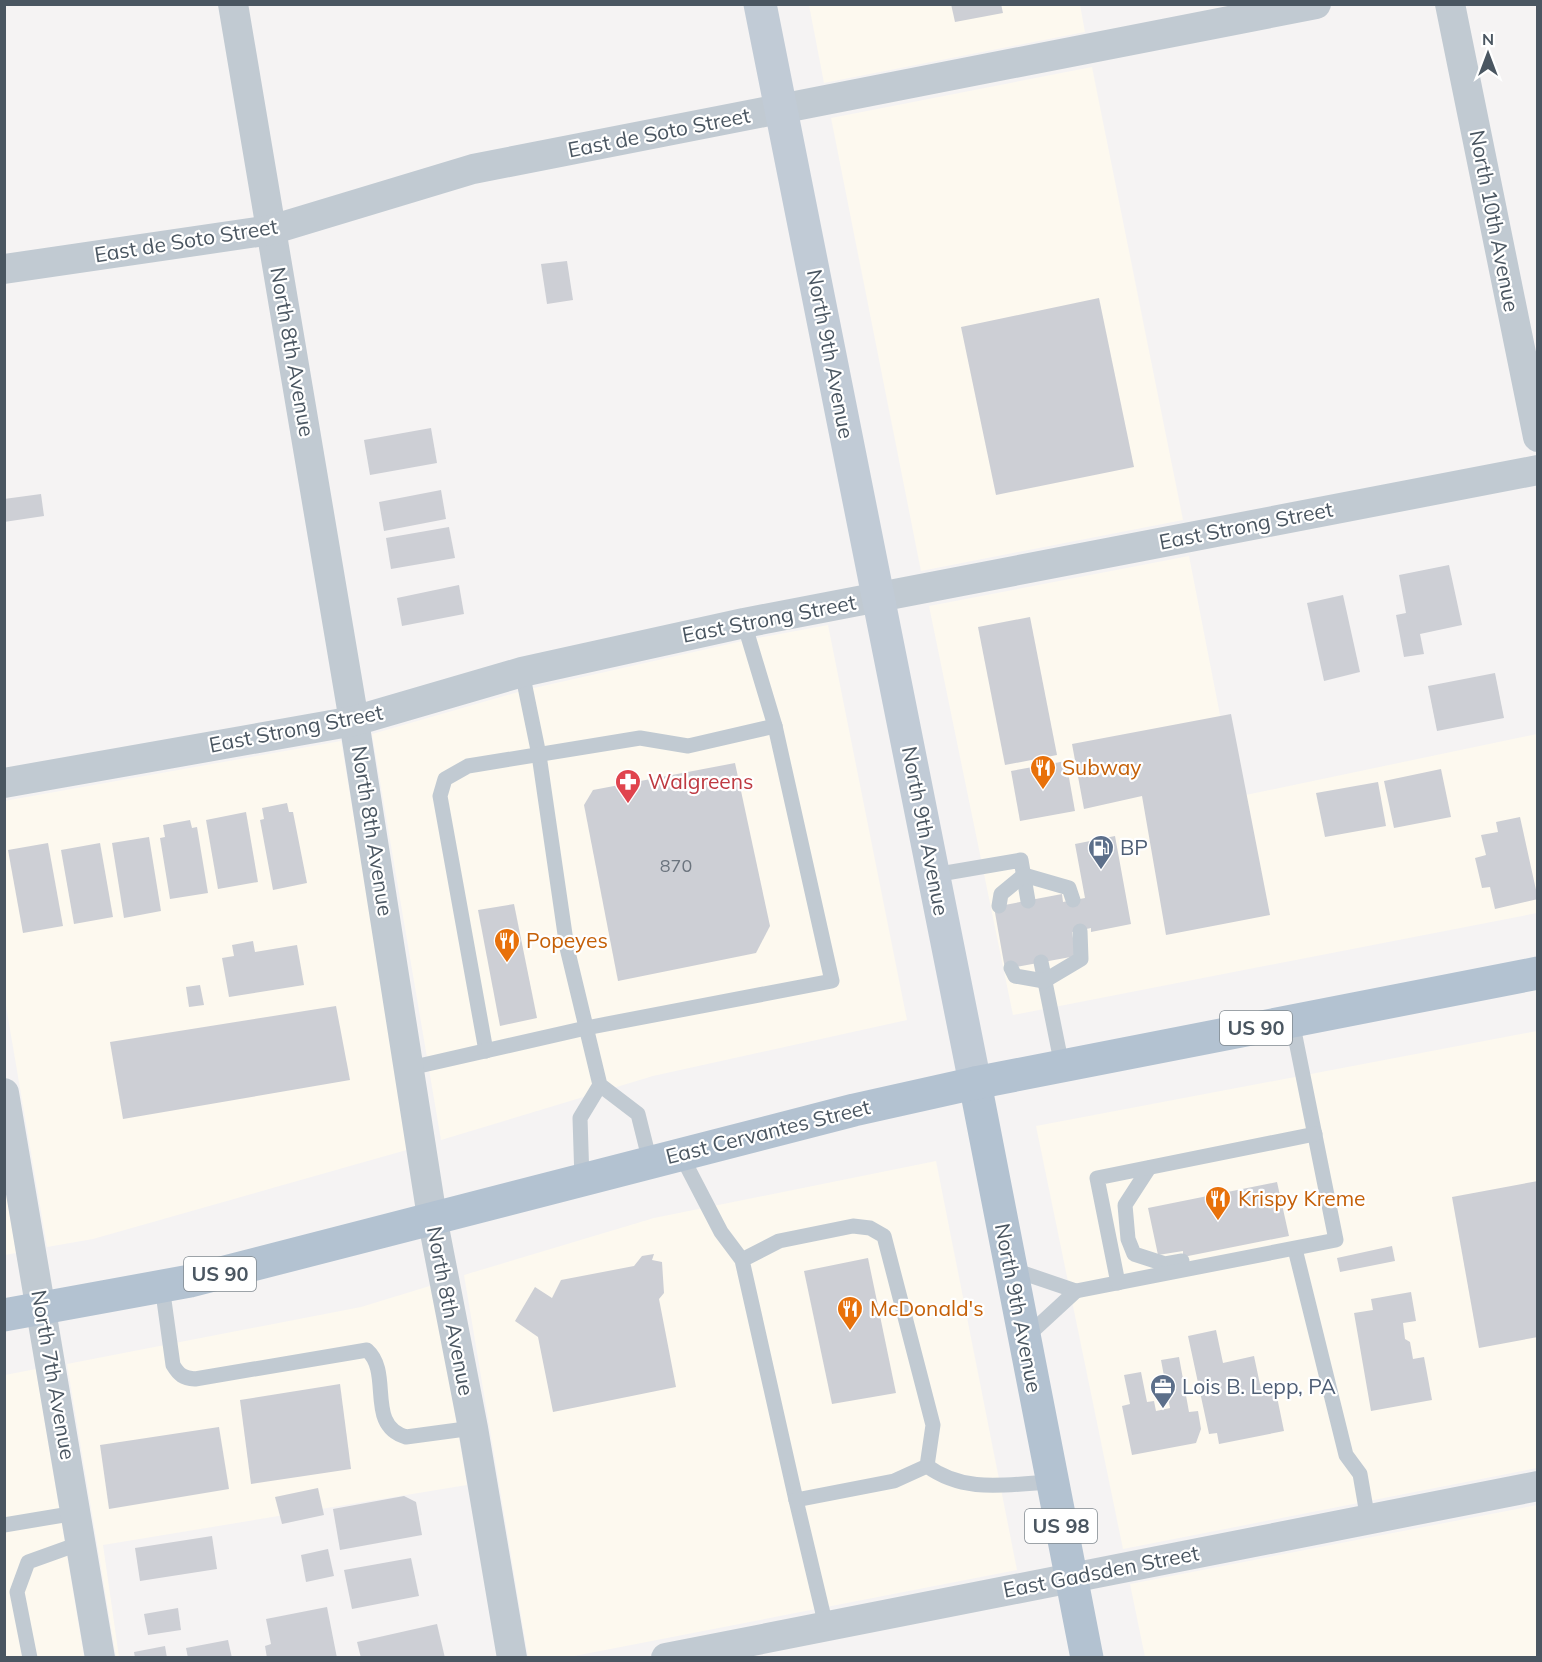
<svg xmlns="http://www.w3.org/2000/svg" width="1542" height="1662" viewBox="0 0 1542 1662" font-family="Mulish,sans-serif">
<rect width="100%" height="100%" fill="#f5f3f3"/>
<g fill="#fdf9ef">
<polygon points="809,5 1080,5 1085,32 824,83"/>
<polygon points="1092,67 1183,520 921,571 831,118"/>
<polygon points="1189,556 1236,797 1537,734 1537,913 1013,1015 929,606"/>
<polygon points="828,625 907,1020 653,1076 441,1140 372,734 525,690 747,640"/>
<polygon points="341,741 410,1149 93,1239 47,1247 5,1000 4,801"/>
<polygon points="1537,1031 1537,1468 1123,1549 1036,1126"/>
<polygon points="936,1161 1017,1570 569,1657 528,1657 464,1275 654,1218"/>
<polygon points="5,1186 16,1253 5,1255 4,1255"/>
<polygon points="433,1285 467,1485 103,1545 119,1657 116,1657 67,1364 361,1307"/>
<polygon points="36,1369 84,1657 5,1658 5,1375"/>
<polygon points="1537,1505 1537,1657 1145,1657 1130,1584"/>
</g>
<g fill="#cdcfd5">
<polygon points="951,4 1001,4 1003,13 955,22"/>
<polygon points="567,261 573,300 547,304 541,264"/>
<polygon points="1099,298 1134,467 996,495 961,327"/>
<polygon points="431,428 437,463 370,475 364,440"/>
<polygon points="441,490 446,519 384,531 379,502"/>
<polygon points="41,494 44,516 4,522 4,499"/>
<polygon points="449,527 455,558 391,569 386,538"/>
<polygon points="1449,565 1462,625 1420,634 1424,654 1404,657 1396,615 1406,613 1399,575"/>
<polygon points="459,585 464,614 402,626 397,598"/>
<polygon points="1343,595 1360,672 1324,681 1307,603"/>
<polygon points="1030,617 1057,755 1005,765 978,627"/>
<polygon points="1495,673 1504,718 1437,731 1428,686"/>
<polygon points="1231,714 1270,915 1166,935 1142,796 1084,809 1072,744"/>
<polygon points="1066,761 1075,811 1020,821 1011,771"/>
<polygon points="735,763 770,926 756,953 618,981 584,805 593,790"/>
<polygon points="1441,769 1451,817 1394,828 1384,781"/>
<polygon points="1378,782 1386,826 1325,837 1316,793"/>
<polygon points="287,803 289,812 293,812 307,883 273,890 260,820 264,819 262,808"/>
<polygon points="246,812 258,882 218,889 206,820"/>
<polygon points="1520,817 1538,899 1495,909 1490,887 1482,888 1475,858 1486,855 1481,835 1498,832 1496,822"/>
<polygon points="190,820 192,828 197,827 208,893 170,899 160,838 165,837 163,825"/>
<polygon points="1115,836 1131,924 1091,932 1091,928 1072,932 1076,956 1005,969 994,907 1062,894 1063,902 1085,898 1075,844"/>
<polygon points="149,837 161,911 124,918 112,843"/>
<polygon points="48,843 63,926 23,933 8,850"/>
<polygon points="100,843 113,917 74,924 61,850"/>
<polygon points="514,904 537,1018 500,1026 478,910"/>
<polygon points="253,941 255,952 297,945 304,985 229,997 222,958 234,956 232,945"/>
<polygon points="200,985 204,1005 189,1007 186,987"/>
<polygon points="336,1006 350,1080 123,1119 110,1042"/>
<polygon points="1538,1181 1538,1337 1479,1348 1452,1197"/>
<polygon points="1277,1182 1289,1236 1183,1257 1183,1251 1158,1255 1148,1208"/>
<polygon points="1392,1246 1395,1261 1340,1272 1337,1258"/>
<polygon points="654,1254 652,1260 662,1262 664,1293 659,1299 676,1387 553,1412 538,1337 515,1321 535,1287 552,1298 561,1280 634,1266 642,1256"/>
<polygon points="868,1258 896,1393 832,1404 804,1271"/>
<polygon points="1411,1292 1416,1321 1403,1323 1405,1339 1410,1342 1413,1359 1424,1357 1432,1400 1371,1411 1354,1313 1373,1310 1371,1299"/>
<polygon points="1216,1330 1223,1363 1254,1356 1262,1394 1276,1392 1284,1431 1219,1444 1217,1433 1209,1434 1188,1336"/>
<polygon points="1179,1357 1189,1412 1198,1411 1201,1429 1196,1443 1132,1455 1122,1406 1130,1404 1124,1375 1141,1372 1147,1402 1154,1401 1156,1411 1170,1408 1161,1360"/>
<polygon points="340,1384 351,1469 251,1484 240,1400"/>
<polygon points="219,1427 229,1489 109,1509 100,1445"/>
<polygon points="318,1488 324,1515 282,1524 275,1497"/>
<polygon points="404,1496 416,1502 422,1535 340,1550 333,1509"/>
<polygon points="212,1536 217,1569 140,1581 135,1548"/>
<polygon points="328,1549 334,1576 306,1582 301,1555"/>
<polygon points="411,1558 419,1596 352,1609 344,1570"/>
<polygon points="327,1607 337,1658 267,1658 265,1646 271,1644 266,1619"/>
<polygon points="178,1608 181,1630 148,1635 144,1614"/>
<polygon points="437,1624 445,1658 361,1658 357,1642"/>
<polygon points="228,1640 232,1658 188,1658 186,1648"/>
<polygon points="165,1646 167,1658 135,1658 134,1652"/>
</g>
<g fill="none" stroke-linecap="round" stroke-linejoin="round">
<g stroke="#c1cad2" stroke-width="15">
<polyline points="522,672 539,755 567,948 600,1085 638,1114 650,1162"/>
<polyline points="934,875 1021,860 1028,901"/>
<polyline points="999,906 1001,894 1024,875 1069,888 1073,900"/>
<polyline points="1041,962 1062,1066"/>
<polyline points="1011,968 1015,976 1044,981 1081,959 1080,931"/>
<polyline points="486,1051 440,796 445,779 468,766 640,738 688,746 775,726"/>
<polyline points="410,1068 586,1028 832,981 775,726 744,623"/>
<polyline points="681,1155 721,1232 742,1260 796,1500 894,1481 927,1466 933,1425 884,1236 870,1228 853,1226 779,1241 742,1260"/>
<polyline points="1149,1168 1125,1205 1128,1239 1134,1254 1165,1264 1182,1261"/>
<polyline points="582,1180 580,1118 600,1085"/>
<polyline points="1295,1249 1346,1455 1360,1474 1368,1520"/>
<polyline points="1011,1269 1076,1291 1336,1240 1292,1021"/>
<polyline points="1118,1283 1097,1178 1315,1134"/>
<path d="M162,1286L173,1365C179,1375 183,1378 195,1379L367,1350C393,1373 365,1425 406,1437L473,1428"/>
<polyline points="1025,1338 1076,1291"/>
<path d="M927,1466C965,1494 1008,1484 1052,1482"/>
<polyline points="796,1500 826,1626"/>
<polyline points="4,1525 76,1513"/>
<polyline points="30,1658 17,1592 28,1562 81,1543"/>
</g>
<g stroke="#c1cad2" stroke-width="30">
<polyline points="233,4 354,721 432,1217 473,1428 512,1658"/>
<polyline points="1450,4 1538,437"/>
<polyline points="4,269 271,230 473,169 1316,4"/>
<polyline points="4,783 354,721 522,672 744,623 1538,470"/>
<polyline points="4,1093 100,1658"/>
<polyline points="666,1658 1538,1486"/>
</g>
<polyline stroke="#c1cbd6" stroke-width="33" points="760,4 975,1083"/>
<g stroke="#b3c2d1" stroke-width="33">
<polyline points="975,1083 1087,1658"/>
<polyline points="4,1315 190,1281 854,1110 975,1083 1538,973"/>
</g>
</g>
<defs>
<symbol id="restaurant-pin" viewBox="-11 -11 22 30"><path d="M0 17L-7.5 6A9.5 9.5 0 1 1 7.5 6Z" fill="#e8710a" stroke="#fff"/><path d="M-5-6h1v4h1v-4h1v4h1v-4h1v5L-1.5 .5V6h-2V.5L-5-1ZM5-6V6H3V1.5H1.5Q1.5-4 5-6Z" fill="#fff"/></symbol>
<symbol id="pharmacy-pin" viewBox="-11 -11 22 30"><path d="M0 17L-7.5 6A9.5 9.5 0 1 1 7.5 6Z" fill="#e0444e" stroke="#fff"/><path d="M-2-6h4v4h4v4h-4v4h-4v-4h-4v-4h4Z" fill="#fff"/></symbol>
<symbol id="fuel-pin" viewBox="-11 -11 22 30"><path d="M0 17L-7.5 6A9.5 9.5 0 1 1 7.5 6Z" fill="#5c6f8a" stroke="#fff"/><path d="M-5.5-6h7V0h2V4h1.3V-2.5L3-4.5l.8-.8L6-3V5H2.5V1h-1V6h-7ZM-4.2-4.7v3.2H.2V-4.7Z" fill="#fff"/></symbol>
<symbol id="office-pin" viewBox="-11 -11 22 30"><path d="M0 17L-7.5 6A9.5 9.5 0 1 1 7.5 6Z" fill="#5c6f8a" stroke="#fff"/><path d="M-6-3h4V-5.5h4V-3h4V5H-6ZM-1-4.5V-3h2v-1.5ZM-6 0V1H6V0Z" fill="#fff"/></symbol>
</defs>
<g fill-rule="evenodd">
<use href="#restaurant-pin" x="1028" y="753" width="30" height="40"/>
<use href="#pharmacy-pin" x="613" y="767" width="30" height="40"/>
<use href="#fuel-pin" x="1086" y="833" width="30" height="40"/>
<use href="#restaurant-pin" x="492" y="926" width="30" height="40"/>
<use href="#restaurant-pin" x="1203" y="1184" width="30" height="40"/>
<use href="#restaurant-pin" x="835" y="1294" width="30" height="40"/>
<use href="#office-pin" x="1148" y="1372" width="30" height="40"/>
</g>
<g text-anchor="middle" stroke-width="4.5" stroke-linejoin="round" paint-order="stroke">
<g font-size="18" fill="#6b747e">
<text x="676" y="872">870</text>
</g>
<g fill="#fff" stroke="#808990" stroke-width="1.5">
<rect x="1220" y="1011" width="72" height="34" rx="4.5"/>
<rect x="184" y="1257" width="72" height="34" rx="4.5"/>
<rect x="1025" y="1509" width="72" height="34" rx="4.5"/>
</g>
<g font-size="20" font-weight="bold" fill="#4a5661">
<text x="1256" y="1035">US 90</text>
<text x="220" y="1281">US 90</text>
<text x="1061" y="1533">US 98</text>
</g>
<g font-size="21" fill="#4a5661" stroke="#fff">
<text transform="translate(659 133) rotate(-11)" y="7">East de Soto Street</text>
<text transform="translate(1494 221) rotate(79)" y="7">North 10th Avenue</text>
<text transform="translate(186 241) rotate(-9)" y="7">East de Soto Street</text>
<text transform="translate(292 352) rotate(80)" y="7">North 8th Avenue</text>
<text transform="translate(830 354) rotate(79)" y="7">North 9th Avenue</text>
<text transform="translate(1246 526) rotate(-11)" y="7">East Strong Street</text>
<text transform="translate(769 619) rotate(-11)" y="7">East Strong Street</text>
<text transform="translate(296 729) rotate(-11)" y="7">East Strong Street</text>
<text transform="translate(372 831) rotate(81)" y="7">North 8th Avenue</text>
<text transform="translate(925 831) rotate(79)" y="7">North 9th Avenue</text>
<text transform="translate(768 1132) rotate(-14)" y="7">East Cervantes Street</text>
<text transform="translate(1018 1308) rotate(79)" y="7">North 9th Avenue</text>
<text transform="translate(450 1311) rotate(79)" y="7">North 8th Avenue</text>
<text transform="translate(53 1375) rotate(80)" y="7">North 7th Avenue</text>
<text transform="translate(1101 1572) rotate(-11)" y="7">East Gadsden Street</text>
</g>
<g font-size="21" fill="#c56008" stroke="#fff" text-anchor="start">
<text x="1062" y="775">Subway</text>
<text x="526" y="948">Popeyes</text>
<text x="1238" y="1206">Krispy Kreme</text>
<text x="870" y="1316">McDonald's</text>
</g>
<g font-size="21" fill="#be3a42" stroke="#fff" text-anchor="start">
<text x="648" y="789">Walgreens</text>
</g>
<g font-size="21" fill="#4e5e75" stroke="#fff" text-anchor="start">
<text x="1120" y="855">BP</text>
<text x="1182" y="1394">Lois B. Lepp, PA</text>
</g>
</g>
<rect width="1542" height="1662" fill="none" stroke="#4a5661" stroke-width="12"/>
<g transform="translate(1488 54)" stroke="#ffffff" stroke-width="4.5" paint-order="stroke">
<path d="M0-4.5L10 22L0 15L-10 22Z" fill="#4a5661"/>
<text y="-9" font-size="16" font-weight="bold" text-anchor="middle" fill="#4a5661">N</text>
</g>
</svg>
